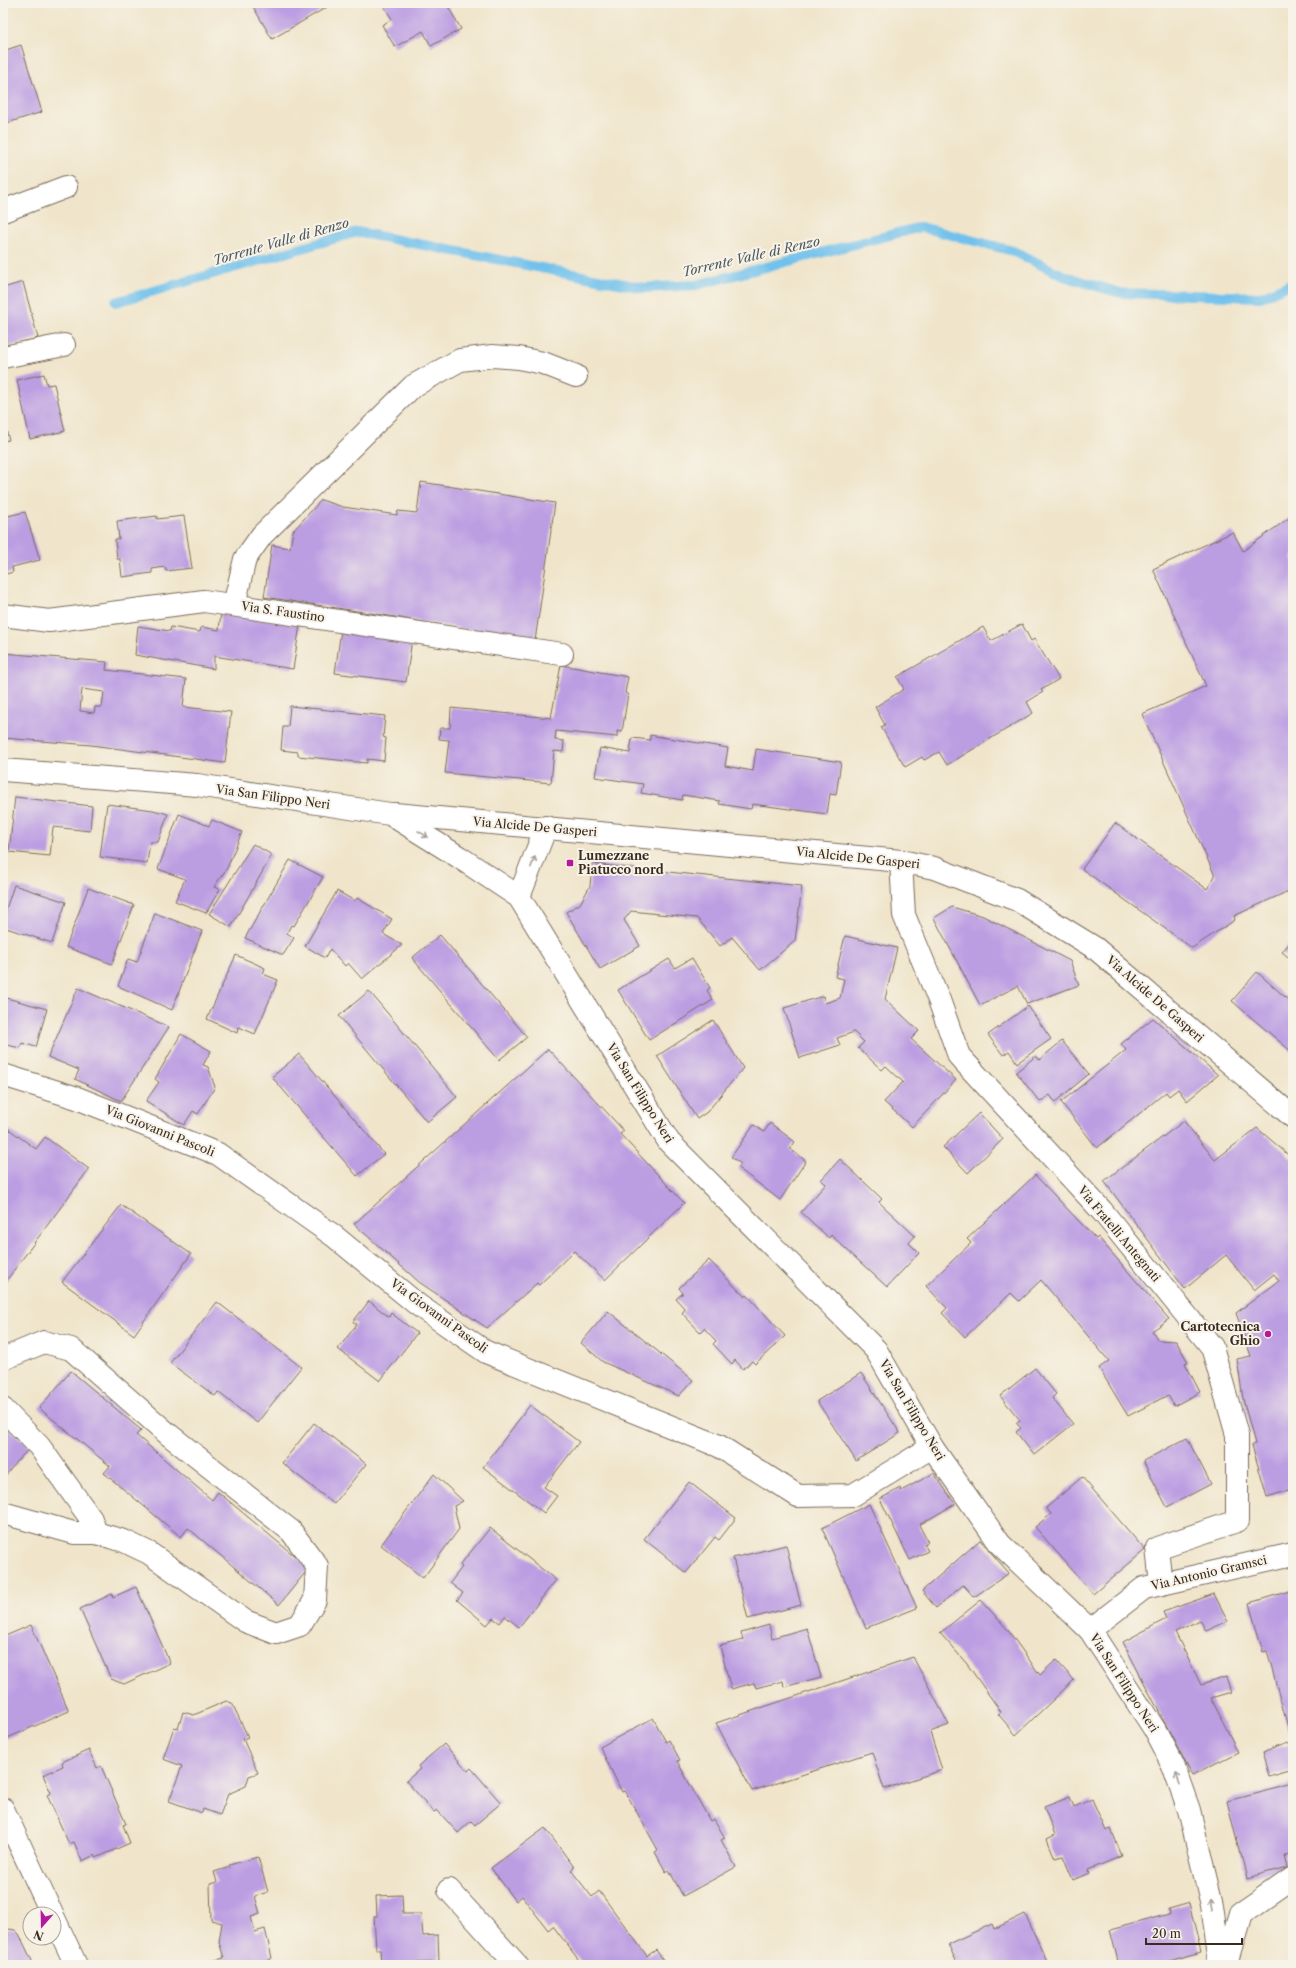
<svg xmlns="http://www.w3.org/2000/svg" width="1296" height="1968" viewBox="0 0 1296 1968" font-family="'Libre Caslon Text',serif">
<rect width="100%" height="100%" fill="#f7f3e8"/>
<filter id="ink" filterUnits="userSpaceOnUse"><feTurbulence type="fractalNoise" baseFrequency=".025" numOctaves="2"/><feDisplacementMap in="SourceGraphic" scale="8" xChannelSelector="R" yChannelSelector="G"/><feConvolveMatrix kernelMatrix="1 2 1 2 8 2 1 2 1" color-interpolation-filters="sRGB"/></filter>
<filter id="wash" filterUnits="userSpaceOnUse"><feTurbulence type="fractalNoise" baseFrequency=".012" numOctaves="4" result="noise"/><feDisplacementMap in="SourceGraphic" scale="16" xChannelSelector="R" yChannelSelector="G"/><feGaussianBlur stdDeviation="0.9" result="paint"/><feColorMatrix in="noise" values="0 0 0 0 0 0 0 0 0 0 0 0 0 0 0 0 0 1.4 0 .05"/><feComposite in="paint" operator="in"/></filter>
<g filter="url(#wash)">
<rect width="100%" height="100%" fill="#f0e5cb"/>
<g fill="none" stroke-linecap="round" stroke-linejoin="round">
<polyline stroke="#71c1ec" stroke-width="10" points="116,302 357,232 644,288 696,285 921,227 1013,251 1064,276 1120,293 1261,297 1293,283"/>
</g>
<g id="blocks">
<g fill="#bb9de2" fill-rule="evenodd">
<polygon points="251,3 334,3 272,39"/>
<polygon points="382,3 446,3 461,29 431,46 423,31 395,47 382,25 392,19"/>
<polygon points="21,45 42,112 4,124 6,131 3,132 3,51"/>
<polygon points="23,282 38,338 3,348 3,288"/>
<polygon points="44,374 47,385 54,384 65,431 30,439 17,380"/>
<polygon points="3,419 9,440 3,441"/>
<polygon points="421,482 555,503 535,641 383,615 264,597 272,545 290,548 293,531 321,500 343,507 397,515 398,511 417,513"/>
<polygon points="25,512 40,560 12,567 13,572 3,575 3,517"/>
<polygon points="1293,515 1293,889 1234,916 1235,920 1192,948 1082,869 1115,823 1207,889 1215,876 1142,714 1206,686 1153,569 1233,532 1243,551"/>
<polygon points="157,516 157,519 184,516 192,568 166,571 165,567 152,569 152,573 122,577 120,559 117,559 115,539 119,539 117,521"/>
<polygon points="221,613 300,625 293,669 214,656 214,669 135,655 138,626 170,631 171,627 200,632 201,627 219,630"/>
<polygon points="1022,624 1031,641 1034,639 1059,679 1041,690 1043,692 1027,702 1033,713 947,765 939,752 924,760 922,757 905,767 881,727 885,725 875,707 904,689 897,677 983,627 991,641"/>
<polygon points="341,630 412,639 406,682 335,673"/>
<path d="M3,653L107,662L106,670L186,679L183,707L231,712L225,763L91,745L3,738ZM82,689L104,692L102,707H95L94,713L80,711Z"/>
<polygon points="561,665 628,677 625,693 628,694 622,732 617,731 617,737 556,731 555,740 564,741 563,752 554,751 551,783 445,773 449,740 439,739 440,728 450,728 451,708 551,718"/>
<polygon points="290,706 385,716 383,737 386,738 384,761 367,759 367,763 298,756 298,752 281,750 283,727 288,727"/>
<polygon points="650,735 728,748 725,766 753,771 756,749 841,762 836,795 830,794 827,814 752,804 751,809 719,804 720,801 683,795 682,800 641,793 643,784 595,777 600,748 630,753 632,738 650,740"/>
<polygon points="15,797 92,806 90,831 53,827 50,856 9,852"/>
<polygon points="107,804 153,810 168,814 158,842 150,842 147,863 100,857"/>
<polygon points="179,814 209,826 212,820 242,832 227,868 214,887 220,889 206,913 175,901 185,879 158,869"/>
<polygon points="253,844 272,855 231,927 209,914"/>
<polygon points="290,860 323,877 294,926 291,925 287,933 294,938 283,955 245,938"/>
<polygon points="592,864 802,886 795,941 760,970 732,937 720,946 697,918 631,911 624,920 640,946 600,969 566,912 580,904 590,886"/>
<polygon points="14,885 66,902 52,943 3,927 3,918"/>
<polygon points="88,888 134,905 112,964 66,947"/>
<polygon points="337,891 355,901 357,898 392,919 383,934 402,945 362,979 348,963 345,966 330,949 325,958 305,946"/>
<polygon points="952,907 983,916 1070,961 1079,985 1027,1004 1018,986 980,1005 934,918"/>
<polygon points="155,913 202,931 172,1010 118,986 128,959 137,962"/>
<polygon points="440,935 527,1037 499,1060 412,958"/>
<polygon points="845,936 897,948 885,999 919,1031 911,1039 956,1080 912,1127 884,1102 903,1082 886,1066 882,1070 858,1048 864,1042 854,1032 837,1038 840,1045 800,1058 784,1008 823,996 825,1003 840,998 844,979 835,977"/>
<polygon points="1293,939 1293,961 1282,952"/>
<polygon points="236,955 265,968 263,974 278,980 255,1034 239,1027 237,1033 207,1019"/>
<polygon points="692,958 710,988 707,990 713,1000 649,1040 618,990 669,959 675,968"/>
<polygon points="1257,972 1293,1004 1293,1053 1232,1001"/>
<polygon points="78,988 169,1027 121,1101 75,1079 79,1070 48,1057"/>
<polygon points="369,991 457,1097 427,1122 339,1016"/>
<polygon points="3,997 47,1009 36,1047 22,1043 20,1048 3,1044"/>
<polygon points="1028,1006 1051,1039 1017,1063 1009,1051 1003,1055 988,1035"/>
<polygon points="1153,1018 1218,1075 1187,1101 1178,1089 1169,1096 1166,1092 1097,1148 1061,1102 1126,1050 1121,1044"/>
<polygon points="713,1020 743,1068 707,1112 697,1119 657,1056"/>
<polygon points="181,1034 211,1051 203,1065 208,1067 215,1087 198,1114 193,1111 184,1125 146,1101 159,1082 155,1079"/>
<polygon points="1062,1041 1089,1074 1055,1102 1050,1095 1040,1102 1016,1072 1036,1056 1039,1060"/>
<polygon points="548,1049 624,1131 620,1134 684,1203 605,1280 574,1251 539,1285 537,1283 487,1328 419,1282 354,1224"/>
<polygon points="299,1054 384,1154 357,1176 272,1077"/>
<polygon points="979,1113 1003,1139 968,1173 943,1147"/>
<polygon points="1184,1121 1215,1160 1257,1128 1293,1159 1293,1385 1291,1386 1293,1391 1293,1489 1267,1497 1252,1445 1255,1444 1243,1399 1237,1359 1251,1356 1236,1313 1279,1281 1274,1274 1254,1290 1226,1255 1185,1289 1104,1181"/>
<polygon points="770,1123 795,1142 790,1149 806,1161 780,1200 738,1168 741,1164 731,1157 754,1125 764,1132"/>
<polygon points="3,1125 36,1149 45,1137 89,1169 3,1285"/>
<polygon points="840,1159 882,1199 879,1202 915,1236 909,1243 919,1253 887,1287 831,1235 829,1238 801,1212 826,1184 821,1180"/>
<polygon points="1035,1175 1096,1239 1098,1237 1169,1319 1152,1331 1158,1340 1176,1341 1188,1362 1185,1363 1200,1392 1174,1406 1168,1395 1128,1416 1099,1368 1109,1361 1041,1280 1019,1301 1011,1293 965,1337 942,1313 947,1308 926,1286 971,1243 967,1239"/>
<polygon points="121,1205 191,1254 134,1335 62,1282"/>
<polygon points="709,1260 745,1297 747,1295 785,1336 755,1364 752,1361 743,1369 735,1360 732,1364 713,1344 716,1341 704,1328 700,1332 682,1313 685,1309 676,1299 683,1293 679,1288"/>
<polygon points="369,1301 389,1317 391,1313 417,1333 380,1381 338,1349 357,1324 353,1322"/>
<polygon points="217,1302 301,1367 257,1423 218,1392 215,1396 170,1363"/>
<polygon points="608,1311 693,1380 679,1396 603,1362 581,1343"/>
<polygon points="1035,1368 1056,1394 1052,1398 1073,1424 1034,1455 1016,1432 1021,1428 1016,1423 1020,1420 1000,1396"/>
<polygon points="71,1371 141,1430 136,1435 212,1500 218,1492 309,1568 279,1605 188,1528 181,1537 104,1473 110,1466 39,1408"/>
<polygon points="861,1373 900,1433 856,1461 817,1401"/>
<polygon points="530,1405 579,1442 544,1487 557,1496 544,1513 483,1467"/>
<polygon points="314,1423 366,1464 334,1504 282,1463"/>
<polygon points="3,1424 30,1447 3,1478"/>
<polygon points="1187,1438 1211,1484 1167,1507 1143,1461"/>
<polygon points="934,1473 955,1504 919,1525 928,1542 924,1544 928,1551 910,1560 880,1499 900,1488 901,1491"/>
<polygon points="434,1474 463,1501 454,1506 459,1529 423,1578 381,1545"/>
<polygon points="1082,1477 1145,1550 1093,1594 1035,1527 1051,1514 1046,1508"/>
<polygon points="689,1482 736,1518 719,1540 715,1537 686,1573 644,1539"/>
<polygon points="869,1504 917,1608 866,1628 822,1528"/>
<polygon points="490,1528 556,1580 519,1627 505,1616 500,1623 493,1618 487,1625 457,1600 463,1593 450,1583 462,1567 460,1565"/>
<polygon points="980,1540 1009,1573 974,1597 963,1585 936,1608 922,1591"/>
<polygon points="786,1545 801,1605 748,1619 733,1558"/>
<polygon points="136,1587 170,1663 124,1684 111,1679 80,1609 112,1594 113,1597"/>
<polygon points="1293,1590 1293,1769 1269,1776 1262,1753 1292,1742 1267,1651 1263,1652 1249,1603"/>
<polygon points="1214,1594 1228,1621 1206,1631 1200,1620 1175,1632 1201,1685 1226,1677 1231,1692 1211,1698 1238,1752 1192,1775 1123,1642 1166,1619 1163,1612"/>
<polygon points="981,1600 1007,1629 1040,1675 1056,1660 1074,1680 1016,1735 998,1714 1001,1712 967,1664 940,1633"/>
<polygon points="31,1625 69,1711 5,1739 3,1734 3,1637"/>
<polygon points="769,1625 772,1638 807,1628 821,1677 784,1687 783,1681 756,1688 754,1683 731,1689 720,1646 743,1640 741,1633"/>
<polygon points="913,1657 949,1725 930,1732 942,1770 884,1789 872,1752 752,1791 716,1723"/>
<polygon points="226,1701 232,1703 248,1737 243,1739 258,1773 249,1776 246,1786 228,1794 220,1815 203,1809 202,1813 169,1801 182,1766 163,1759 174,1727 178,1729 183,1712 194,1715"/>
<polygon points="653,1718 666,1742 669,1740 680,1760 677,1761 710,1821 714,1819 725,1838 721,1840 736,1867 683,1896 669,1870 666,1872 655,1852 658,1850 625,1791 622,1792 600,1747"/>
<polygon points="444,1744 468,1771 471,1768 501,1803 475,1825 471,1821 458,1833 437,1810 434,1812 406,1781 420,1769 418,1766"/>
<polygon points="89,1750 97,1768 101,1766 126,1824 123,1825 130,1843 96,1858 95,1855 82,1861 74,1842 69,1844 47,1795 51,1793 43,1775 63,1766 62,1762"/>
<polygon points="1293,1784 1293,1846 1291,1847 1293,1853 1284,1855 1287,1867 1246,1878 1227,1801"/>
<polygon points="1070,1797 1074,1807 1092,1799 1106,1831 1111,1829 1122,1856 1088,1870 1089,1873 1073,1880 1063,1856 1055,1858 1047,1839 1055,1835 1044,1807"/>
<polygon points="545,1828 574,1867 571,1870 592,1897 599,1891 647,1956 656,1950 667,1965 579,1965 581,1963 553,1926 548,1930 522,1896 516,1901 491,1868"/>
<polygon points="258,1857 268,1892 255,1896 260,1914 251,1917 255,1932 265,1929 272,1958 262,1965 196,1965 224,1958 219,1942 222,1923 211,1920 210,1884 217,1882 214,1872 230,1867 229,1865"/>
<polygon points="402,1895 403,1914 421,1914 423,1936 438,1935 439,1962 417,1963 418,1965 381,1965 380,1949 376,1949 374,1916 377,1916 376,1896"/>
<polygon points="1189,1903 1201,1953 1156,1965 1119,1965 1110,1930 1169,1914 1168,1909"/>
<polygon points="1025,1914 1048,1963 1045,1965 958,1965 948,1944 992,1924 994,1929"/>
<polygon points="9,1929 15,1930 19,1934 34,1965 3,1965 3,1932"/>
</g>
</g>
</g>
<g filter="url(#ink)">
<use href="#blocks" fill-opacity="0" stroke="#7a6b5b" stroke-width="1"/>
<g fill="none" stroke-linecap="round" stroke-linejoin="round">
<defs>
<g id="street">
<polyline points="3,211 66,187"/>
<polyline points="3,357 64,345"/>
<polyline points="234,605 245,559 262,535 413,386 460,360 493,356 519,358 543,363 576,376"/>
<polyline points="3,615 49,621 204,601 562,654"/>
<polyline points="3,770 197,785 390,814 459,857 519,897 669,1142 876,1350 932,1447 1000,1544 1090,1630 1155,1730 1173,1765 1189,1810 1212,1905 1219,1957 1218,1965"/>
<polyline points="395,814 901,861 934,868 1017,900 1095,948 1293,1117"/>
<polyline points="901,861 904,915 939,1000 959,1056 1102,1211 1212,1347 1237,1435 1237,1521 1157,1548 1161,1584"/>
<polyline points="519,897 546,827"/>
<polyline points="3,1075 77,1098 218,1154 334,1236 418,1305 486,1352 719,1446 798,1496 853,1495 932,1447"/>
<polyline points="3,1359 44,1342 71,1349 168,1434 291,1531 317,1566 315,1600 300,1625 276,1633 245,1621 149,1553 124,1541 96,1533 74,1533 3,1513"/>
<polyline points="3,1409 39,1446 91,1519 96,1533"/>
<polyline points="1090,1630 1144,1588 1293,1554"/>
<polyline points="3,1809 52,1914"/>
<polyline points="449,1890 517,1965"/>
<polyline points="54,1918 76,1965"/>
<polyline points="1226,1965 1241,1913 1293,1877"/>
</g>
</defs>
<use href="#street" stroke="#7a6b5b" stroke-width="24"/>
<use href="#street" stroke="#fff" stroke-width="22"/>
</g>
<defs><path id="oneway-shaft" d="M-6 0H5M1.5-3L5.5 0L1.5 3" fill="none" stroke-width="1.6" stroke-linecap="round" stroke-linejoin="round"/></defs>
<g stroke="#a79f9a">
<use href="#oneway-shaft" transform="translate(423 834) rotate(32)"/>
<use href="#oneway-shaft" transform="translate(533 862) rotate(-69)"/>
<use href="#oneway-shaft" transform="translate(1178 1779) rotate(-109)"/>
<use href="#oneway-shaft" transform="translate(1211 1904) rotate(-101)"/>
</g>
</g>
<g fill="#b5179e" stroke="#f7f3e8" stroke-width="1.5">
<rect x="566" y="859" width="8" height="8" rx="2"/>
<circle cx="1268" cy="1334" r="4"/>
</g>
<g text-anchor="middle" stroke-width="4" stroke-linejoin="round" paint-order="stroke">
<g font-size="12" fill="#3b2a1e" stroke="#f7f3e8">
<text transform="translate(283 612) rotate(8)" y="4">Via S. Faustino</text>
<text transform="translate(273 797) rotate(8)" y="4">Via San Filippo Neri</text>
<text transform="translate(535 827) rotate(5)" y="4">Via Alcide De Gasperi</text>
<text transform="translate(858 858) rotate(6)" y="4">Via Alcide De Gasperi</text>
<text transform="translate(1155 999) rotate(41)" y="4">Via Alcide De Gasperi</text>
<text transform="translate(640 1093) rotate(58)" y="4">Via San Filippo Neri</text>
<text transform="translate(160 1131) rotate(22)" y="4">Via Giovanni Pascoli</text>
<text transform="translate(1119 1234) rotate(50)" y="4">Via Fratelli Antegnati</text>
<text transform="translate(439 1316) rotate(36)" y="4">Via Giovanni Pascoli</text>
<text transform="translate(912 1410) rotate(59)" y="4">Via San Filippo Neri</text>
<text transform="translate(1209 1573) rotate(-13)" y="4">Via Antonio Gramsci</text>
<text transform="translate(1124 1683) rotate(57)" y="4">Via San Filippo Neri</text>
</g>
<g font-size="12" font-weight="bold" fill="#3b2a1e" stroke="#f7f3e8" text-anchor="start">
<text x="578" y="860">Lumezzane<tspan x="578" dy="14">Piatucco nord</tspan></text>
<text x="1260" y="1331" text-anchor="end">Cartotecnica<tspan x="1260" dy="14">Ghio</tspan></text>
</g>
<g font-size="13" font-style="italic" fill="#4b575c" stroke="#f7f3e8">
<text transform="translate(281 241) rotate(-16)" y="5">Torrente Valle di Renzo</text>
<text transform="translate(751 256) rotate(-13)" y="5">Torrente Valle di Renzo</text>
</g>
</g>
<rect width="1296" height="1968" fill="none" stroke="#f7f3e8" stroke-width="16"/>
<g transform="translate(42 1926) rotate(200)"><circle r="19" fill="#f7f3e8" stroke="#aca397"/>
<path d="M0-3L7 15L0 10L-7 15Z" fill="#b5179e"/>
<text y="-6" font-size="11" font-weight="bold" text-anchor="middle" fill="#3b2a1e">N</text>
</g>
<path d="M1146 1938v6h96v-6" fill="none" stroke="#3b2a1e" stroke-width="2"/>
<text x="1152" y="1938" font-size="12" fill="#3b2a1e" stroke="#f7f3e8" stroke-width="3" paint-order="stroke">20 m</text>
</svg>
